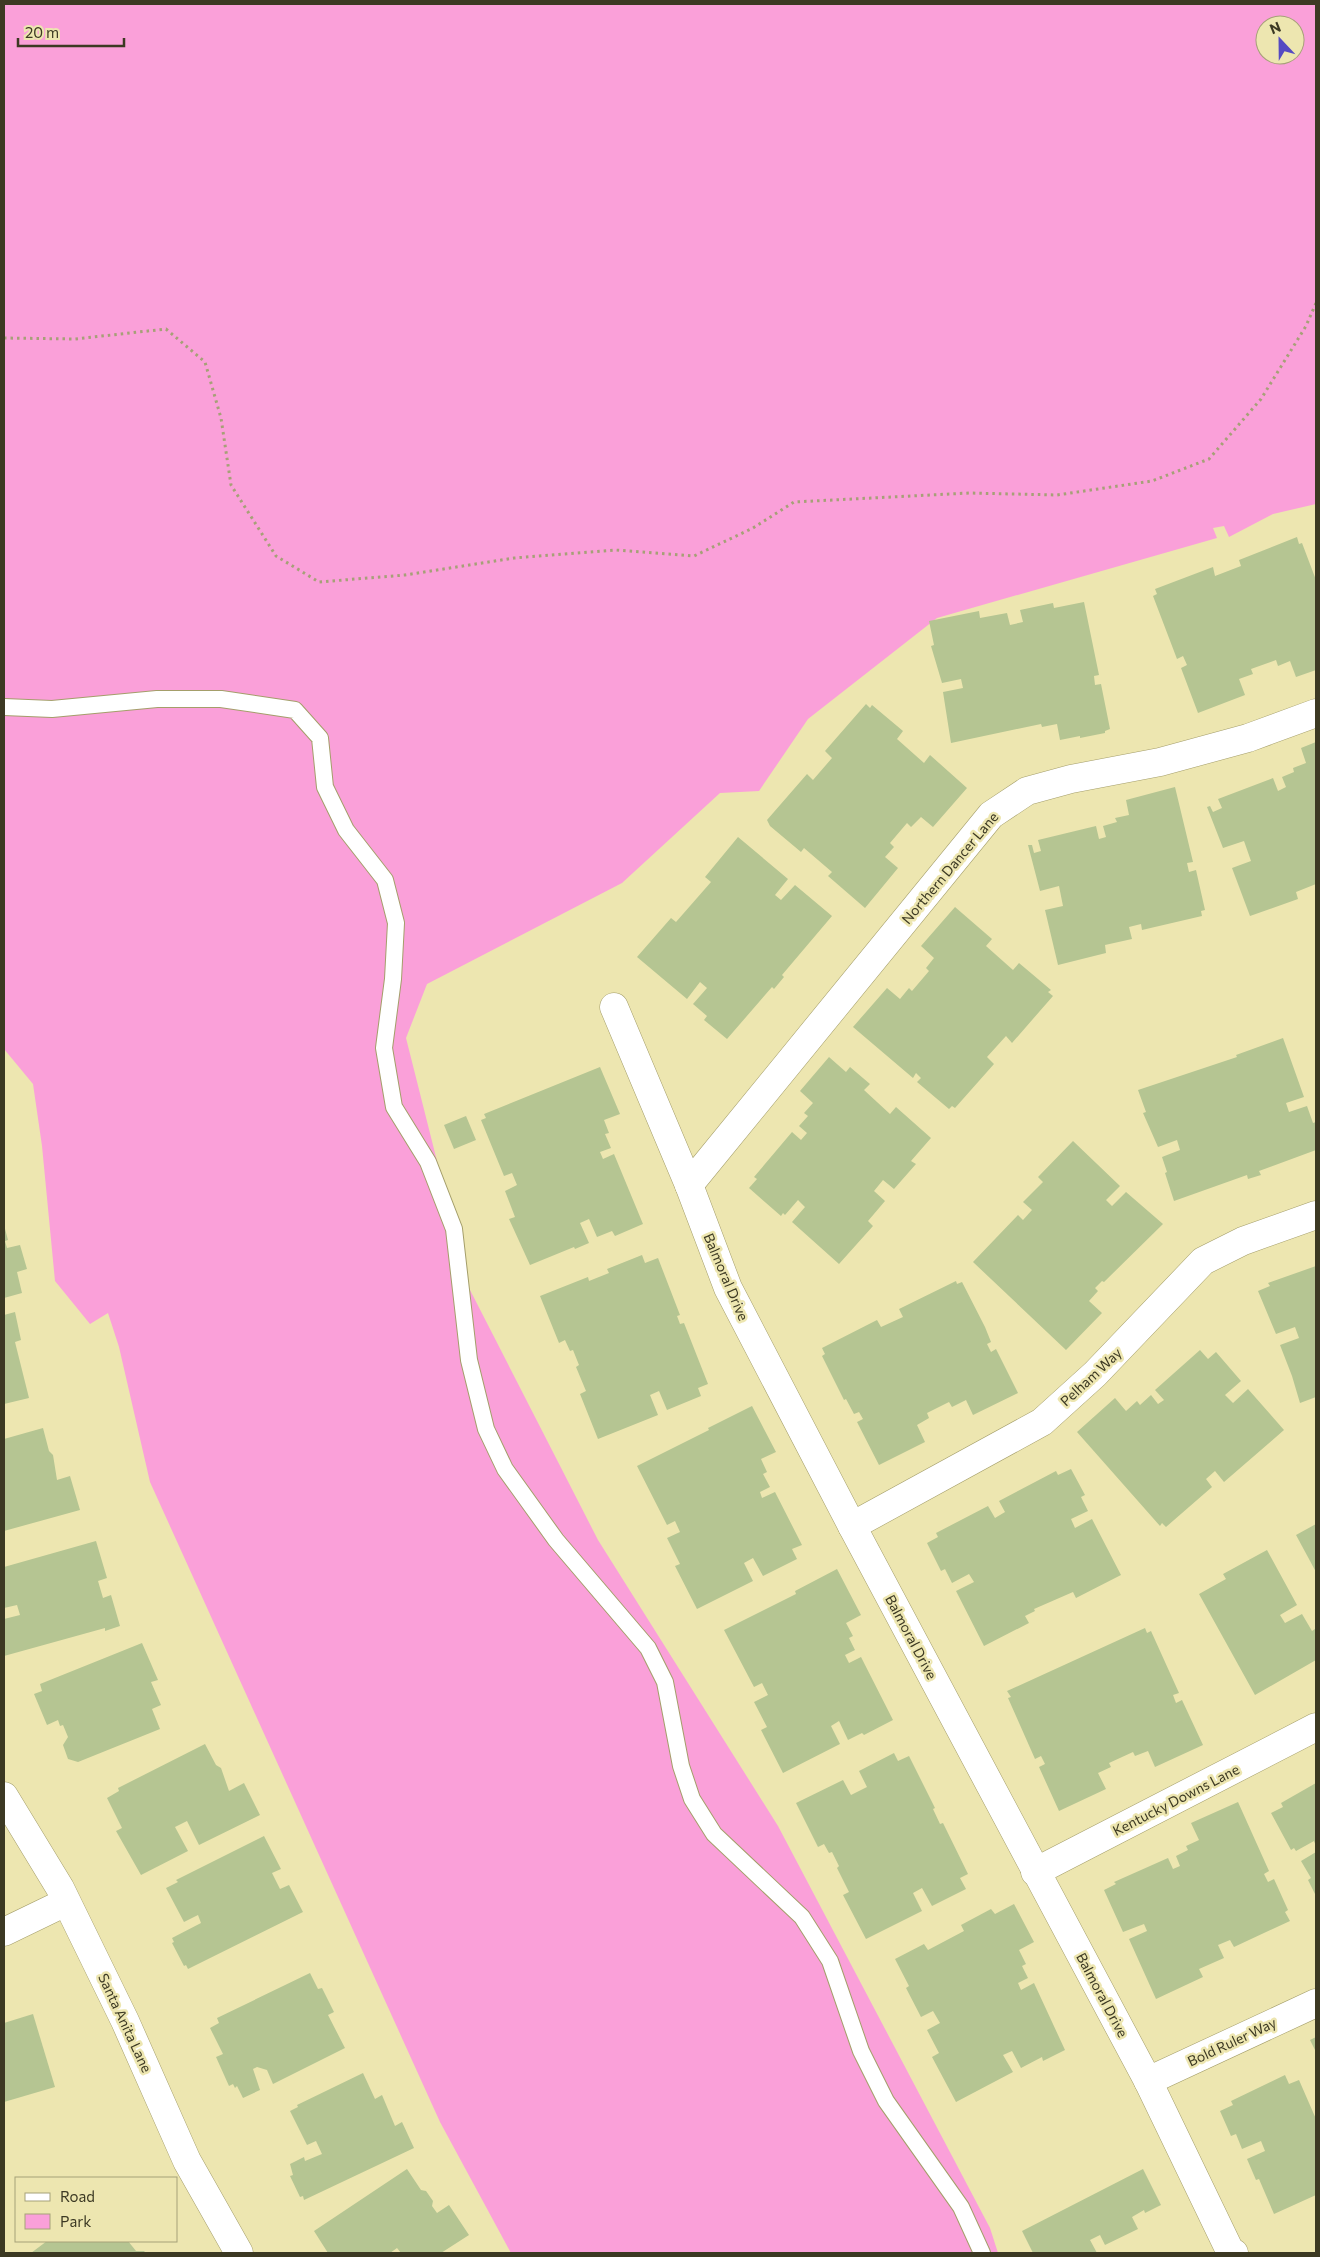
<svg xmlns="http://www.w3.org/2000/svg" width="1320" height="2257" viewBox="0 0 1320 2257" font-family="Commissioner,sans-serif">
<rect width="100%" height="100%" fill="#ede6b0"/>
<path fill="#faa0d9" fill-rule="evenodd" d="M4,4H1316V504L1273,514L1229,537L1224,526L1213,528L1217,538L937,618L808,719L759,791L720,793L622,883L427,984L406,1038L469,1288L598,1540L778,1826L990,2228L998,2253H511L440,2122L150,1482L119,1347L108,1313L90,1324L55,1281L42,1146L33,1084L4,1049ZM1265,25H1295V55H1265Z"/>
<g fill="#b5c592">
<polygon points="1297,537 1299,544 1302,543 1316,580 1316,670 1296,677 1290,661 1278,666 1276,660 1251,669 1253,674 1239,679 1245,695 1198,713 1181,668 1187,665 1183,656 1177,659 1153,596 1157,594 1155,589 1213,567 1215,576 1241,566 1239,560"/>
<polygon points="1084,602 1099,675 1094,676 1095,685 1101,684 1110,729 1105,731 1105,733 1080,738 1080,736 1060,740 1057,724 1042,727 1041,724 951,743 943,692 963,688 961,679 942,683 931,646 934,645 929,621 979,611 980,618 1007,613 1010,625 1023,622 1020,610 1053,603 1054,608"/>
<polygon points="866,704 870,708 872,705 903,731 897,739 924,763 930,755 967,788 933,827 921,817 911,827 907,823 890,843 894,847 885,857 898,868 865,908 828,876 832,872 804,848 801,852 770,826 767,820 807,774 813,780 832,758 825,751"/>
<polygon points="1316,742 1316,884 1296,892 1298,899 1250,916 1232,868 1251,861 1244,841 1223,848 1207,807 1210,806 1213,812 1222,808 1218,799 1273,778 1278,791 1286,787 1282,777 1294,772 1293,768 1306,763 1301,748"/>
<polygon points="1175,787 1193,862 1187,863 1189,872 1196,870 1205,910 1201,911 1202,916 1142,930 1141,924 1129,927 1132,939 1105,945 1106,953 1058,965 1045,910 1063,906 1059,886 1040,891 1028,845 1032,845 1034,853 1041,851 1038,840 1096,826 1099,839 1106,837 1103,826 1117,822 1115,818 1129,815 1126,800"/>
<polygon points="738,837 788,879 775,895 781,900 795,885 832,916 782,975 784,977 774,989 772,987 727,1039 704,1020 707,1016 693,1004 707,988 700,982 687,999 637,957 671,918 676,922 711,882 705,877"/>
<polygon points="955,907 992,939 986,946 1013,970 1019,963 1051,990 1048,992 1053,996 1012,1043 1006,1036 987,1057 994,1064 955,1108 952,1106 949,1109 917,1082 921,1078 916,1073 913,1078 853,1027 887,988 900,999 909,988 912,991 929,971 926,968 934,958 921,946"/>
<polygon points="1283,1038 1304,1097 1286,1103 1289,1112 1307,1106 1313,1123 1316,1122 1316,1150 1259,1171 1261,1175 1248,1179 1247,1175 1174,1201 1165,1173 1167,1172 1162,1157 1180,1150 1177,1140 1158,1147 1143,1113 1146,1112 1138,1090 1237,1057 1236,1055"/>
<polygon points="829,1057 846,1072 850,1067 870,1084 864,1090 890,1114 896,1107 931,1138 911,1161 916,1164 894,1189 883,1180 874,1191 885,1201 868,1221 873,1226 839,1264 792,1222 805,1207 798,1200 785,1215 783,1213 781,1216 749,1188 757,1179 754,1177 792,1132 801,1140 807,1133 799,1126 808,1116 804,1113 813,1103 800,1091"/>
<polygon points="600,1067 620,1114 604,1120 609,1133 605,1134 611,1148 600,1152 603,1159 614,1154 643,1224 615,1236 612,1231 597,1237 589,1219 580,1223 589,1243 575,1249 574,1247 530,1265 509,1219 515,1217 505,1191 517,1185 512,1173 504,1176 481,1120 486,1118 484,1114"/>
<polygon points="466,1116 476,1140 454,1149 444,1125"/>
<polygon points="1073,1141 1120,1186 1106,1200 1112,1206 1126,1192 1163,1224 1104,1282 1102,1281 1095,1288 1098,1291 1089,1301 1102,1313 1066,1350 973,1262 1018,1215 1023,1220 1032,1210 1023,1202 1043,1182 1038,1177"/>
<polygon points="4,1225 8,1240 5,1241 7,1248 20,1245 27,1269 17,1272 22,1293 4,1298"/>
<polygon points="642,1255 645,1263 658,1258 680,1315 677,1316 680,1324 684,1323 708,1384 698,1388 701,1396 667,1410 659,1391 650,1395 658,1415 598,1439 580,1394 586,1391 576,1367 579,1365 573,1350 570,1351 565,1340 559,1343 540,1296 588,1277 589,1281 609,1273 607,1269"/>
<polygon points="1316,1266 1316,1397 1300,1403 1292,1376 1280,1345 1299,1338 1295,1327 1276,1334 1258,1291 1270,1286 1268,1283"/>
<polygon points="956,1281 957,1284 962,1282 985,1327 991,1342 987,1344 991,1352 996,1349 1018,1393 973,1415 966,1400 952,1407 949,1402 927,1413 929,1418 917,1425 925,1442 879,1465 857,1422 863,1419 859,1412 854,1414 846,1399 844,1400 822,1356 825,1354 822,1348 877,1320 881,1327 903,1317 899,1309"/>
<polygon points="15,1312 21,1340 15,1342 29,1398 4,1404 4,1315"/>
<polygon points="1200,1350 1208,1359 1216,1352 1241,1381 1225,1395 1233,1403 1248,1389 1284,1430 1224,1482 1215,1471 1206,1479 1212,1487 1166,1527 1162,1523 1160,1526 1077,1432 1115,1398 1126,1411 1137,1401 1140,1405 1151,1395 1158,1404 1164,1400 1155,1390"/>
<polygon points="752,1406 776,1452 761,1459 767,1472 763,1474 770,1487 760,1492 762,1498 775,1492 802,1545 792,1549 797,1559 763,1576 753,1558 744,1563 753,1581 697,1609 675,1566 680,1564 667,1538 680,1532 675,1521 667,1525 637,1466 709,1430 708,1428"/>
<polygon points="43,1428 49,1451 53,1455 57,1480 70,1476 80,1510 4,1531 4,1439"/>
<polygon points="1071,1469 1085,1495 1081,1497 1088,1511 1071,1519 1075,1528 1092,1519 1121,1575 1076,1598 1073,1592 1034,1609 1035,1611 1025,1616 1029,1623 984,1646 956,1591 974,1582 969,1574 952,1583 945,1569 941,1571 927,1543 938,1537 936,1533 988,1506 995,1518 1005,1512 999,1501 1056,1471 1058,1475"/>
<polygon points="1316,1524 1316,1572 1296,1535"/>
<polygon points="96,1541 107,1578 98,1581 103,1598 111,1595 120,1626 105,1631 105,1628 4,1656 4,1619 20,1615 17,1605 4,1608 4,1567"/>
<polygon points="1267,1550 1297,1605 1280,1615 1285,1623 1302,1614 1312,1631 1315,1629 1316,1660 1255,1695 1199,1594 1226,1579 1223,1574"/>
<polygon points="837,1569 861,1615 846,1623 853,1636 849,1638 855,1650 845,1655 849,1663 861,1657 893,1720 864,1735 862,1733 848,1740 839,1721 831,1726 840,1744 783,1773 761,1730 767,1727 754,1702 768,1695 762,1683 754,1687 724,1630 796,1594 795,1591"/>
<polygon points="1145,1628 1147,1633 1151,1631 1179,1693 1173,1695 1176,1703 1182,1700 1203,1745 1155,1767 1148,1751 1135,1756 1133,1752 1109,1763 1111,1767 1098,1773 1106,1789 1059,1811 1039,1767 1045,1764 1041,1756 1035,1759 1008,1698 1011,1697 1007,1691"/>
<polygon points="142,1643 158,1680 151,1682 161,1705 152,1709 160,1729 78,1762 68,1759 63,1745 68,1737 63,1725 60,1726 58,1720 47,1725 34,1694 42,1691 40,1684"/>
<polygon points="205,1744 216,1765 221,1768 229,1791 244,1783 260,1815 199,1845 187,1821 175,1827 188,1851 141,1875 116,1831 122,1828 107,1798 119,1791 118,1788"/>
<polygon points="894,1753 898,1761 909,1756 935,1808 933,1809 940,1824 943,1823 968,1874 960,1878 966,1889 932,1906 922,1888 913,1893 922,1911 866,1939 843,1895 849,1892 837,1868 839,1866 832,1852 829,1853 824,1844 818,1847 796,1803 843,1780 851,1795 867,1787 859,1771"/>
<polygon points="1316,1783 1316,1846 1314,1841 1296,1851 1294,1848 1291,1850 1271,1813 1283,1807 1281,1803"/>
<polygon points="1238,1802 1269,1871 1264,1874 1268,1882 1274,1879 1288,1910 1285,1912 1290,1921 1234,1947 1230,1940 1218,1945 1224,1958 1199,1969 1203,1977 1156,1999 1129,1939 1147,1931 1144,1924 1123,1932 1104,1890 1116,1884 1114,1882 1168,1858 1173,1869 1180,1866 1176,1856 1188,1850 1186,1846 1199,1840 1191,1823"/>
<polygon points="264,1836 281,1869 272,1873 280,1889 289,1885 303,1912 188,1969 186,1965 184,1966 172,1943 174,1942 172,1938 201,1923 198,1915 184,1922 166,1888 178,1882 176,1880"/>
<polygon points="1316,1852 1316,1896 1308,1880 1311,1878 1301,1861"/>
<polygon points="1014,1904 1034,1942 1019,1950 1026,1964 1022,1966 1028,1978 1018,1983 1021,1990 1034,1983 1065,2050 1043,2061 1042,2057 1021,2068 1012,2051 1003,2055 1013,2072 956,2102 932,2057 939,2053 927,2030 940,2023 933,2011 921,2017 906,1988 909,1986 895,1959 924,1944 928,1950 964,1931 961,1925 991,1909 995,1914"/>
<polygon points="310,1973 318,1989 322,1988 334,2012 328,2015 345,2048 273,2084 267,2070 257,2067 253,2069 260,2090 243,2098 237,2086 235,2088 233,2084 229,2086 216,2057 223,2054 210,2028 219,2023 217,2018"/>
<polygon points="33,2014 55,2087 4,2102 4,2023"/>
<polygon points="1316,2037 1316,2052 1310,2040"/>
<polygon points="363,2073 375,2099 382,2095 395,2126 402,2122 414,2148 304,2200 303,2196 300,2197 290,2176 293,2175 290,2164 304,2157 305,2161 322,2154 316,2141 307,2145 290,2111 298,2107 297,2105"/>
<polygon points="1285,2075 1289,2084 1299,2080 1316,2119 1316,2195 1274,2214 1259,2179 1256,2180 1247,2159 1265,2151 1261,2141 1242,2149 1236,2134 1231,2136 1220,2111 1233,2105 1231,2101"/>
<polygon points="407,2169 421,2190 426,2191 433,2201 432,2206 437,2213 449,2205 469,2235 441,2253 401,2253 397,2248 390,2253 328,2253 314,2231"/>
<polygon points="1143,2169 1161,2205 1145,2213 1144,2210 1132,2217 1138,2229 1105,2245 1100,2235 1090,2240 1097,2253 1033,2253 1022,2231"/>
<polygon points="47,2241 128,2241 136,2251 144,2251 146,2253 31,2253"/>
</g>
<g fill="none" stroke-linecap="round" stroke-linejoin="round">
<defs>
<polyline id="service" points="4,707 52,709 157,699 221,699 295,710 320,738 325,787 346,830 385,880 396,923 393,979 384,1048 394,1107 428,1162 454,1229 469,1360 486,1429 505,1469 556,1540 648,1648 665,1682 681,1766 692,1799 714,1834 802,1917 830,1961 861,2051 886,2101 961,2207 982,2253"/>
<g id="minor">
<polyline points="614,1007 689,1185 728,1288 852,1526 1148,2081 1230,2251 1234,2253"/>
<polyline points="689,1185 991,815 1027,791 1071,779 1160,762 1248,738 1316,713"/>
<polyline points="852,1526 1042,1422 1095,1374 1203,1261 1243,1241 1316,1215"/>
<polyline points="4,1796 60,1888 125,2021 187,2161 239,2253"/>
<polyline points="1035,1872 1316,1727"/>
<polyline points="4,1932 66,1902"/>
<polyline points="1148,2081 1316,2003"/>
</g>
</defs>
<use href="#service" stroke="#a49e6a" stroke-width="18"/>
<use href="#minor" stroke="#a49e6a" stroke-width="29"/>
<polyline stroke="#a6a077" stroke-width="3" stroke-dasharray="2.5 4" stroke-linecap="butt" points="4,338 75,339 166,329 205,362 221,418 231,485 276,556 319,582 405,575 514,558 615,550 694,556 753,528 794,502 969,493 1057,495 1152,481 1209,459 1261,399 1306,326 1316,303"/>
<use href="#service" stroke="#fff" stroke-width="16"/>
<use href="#minor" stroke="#fff" stroke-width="28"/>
</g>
<g text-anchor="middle" stroke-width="5" stroke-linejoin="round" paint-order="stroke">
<g font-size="14" fill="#3c3923" stroke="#ede6b0">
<text transform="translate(950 868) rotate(-50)" y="5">Northern Dancer Lane</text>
<text transform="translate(726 1277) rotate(67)" y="5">Balmoral Drive</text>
<text transform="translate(1091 1377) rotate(-43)" y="5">Pelham Way</text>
<text transform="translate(911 1637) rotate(62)" y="5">Balmoral Drive</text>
<text transform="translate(1176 1800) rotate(-27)" y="5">Kentucky Downs Lane</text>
<text transform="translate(1102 1995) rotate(62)" y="5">Balmoral Drive</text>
<text transform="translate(125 2023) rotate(65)" y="5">Santa Anita Lane</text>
<text transform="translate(1232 2042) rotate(-25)" y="5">Bold Ruler Way</text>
</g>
</g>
<rect width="1320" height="2257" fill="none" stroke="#3c3923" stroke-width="10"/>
<rect x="15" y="2177" width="162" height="65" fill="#ede6b0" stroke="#a6a178"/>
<rect x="25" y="2193" width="25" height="8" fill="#ffffff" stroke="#a6a178"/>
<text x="60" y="2202" font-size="15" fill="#3c3923">Road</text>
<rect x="25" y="2214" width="25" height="15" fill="#faa0d9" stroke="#a6a178"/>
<text x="60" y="2227" font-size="15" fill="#3c3923">Park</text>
<g transform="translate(1280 40) rotate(338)"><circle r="24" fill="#ede6b0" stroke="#a6a178"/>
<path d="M0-4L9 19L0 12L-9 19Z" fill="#554ac2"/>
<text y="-8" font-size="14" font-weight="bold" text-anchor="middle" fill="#3c3923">N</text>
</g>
<path d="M18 38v8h106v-8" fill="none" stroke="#3c3923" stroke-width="2.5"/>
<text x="25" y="38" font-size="15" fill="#3c3923" stroke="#ede6b0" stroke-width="4" paint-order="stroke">20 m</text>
</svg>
